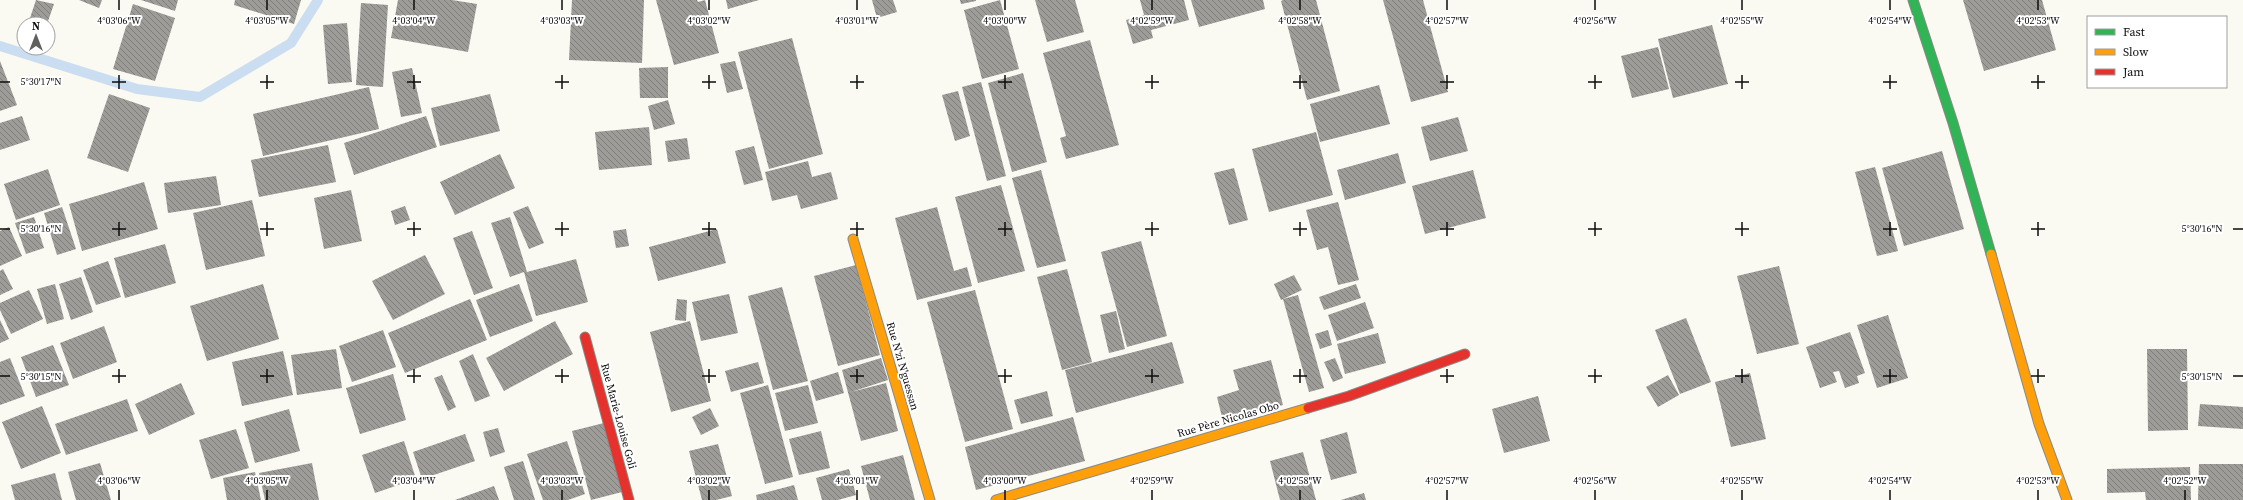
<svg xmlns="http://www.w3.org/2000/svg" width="2243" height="500" viewBox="0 0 2243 500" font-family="'Source Serif 4',serif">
<defs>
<pattern id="building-back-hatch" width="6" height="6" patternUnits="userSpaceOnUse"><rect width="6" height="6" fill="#9d9c98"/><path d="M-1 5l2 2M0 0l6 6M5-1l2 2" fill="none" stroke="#7e7e7a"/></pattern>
</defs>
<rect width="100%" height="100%" fill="#fafaf2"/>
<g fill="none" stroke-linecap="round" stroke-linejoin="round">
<polyline stroke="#cbdef1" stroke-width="10" points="0,46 137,89 200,97 291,43 318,0"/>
</g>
<g fill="url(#building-back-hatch)">
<polygon points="36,0 54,4 47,24 28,24"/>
<polygon points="79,0 102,0 99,8"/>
<polygon points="141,0 178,0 175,11"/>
<polygon points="235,0 301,0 294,24 234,5"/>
<polygon points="398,0 452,0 477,4 468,52 391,38"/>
<polygon points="572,0 644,0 642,63 569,60"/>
<polygon points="656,0 697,0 698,2 705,0 719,53 674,65"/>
<polygon points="726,0 759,0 728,9"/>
<polygon points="872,0 893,0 897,12 877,18"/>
<polygon points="960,0 976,0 976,1 961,4"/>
<polygon points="1000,0 1019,69 982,79 964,10"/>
<polygon points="1035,0 1075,0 1084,32 1047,42"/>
<polygon points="1140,0 1184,0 1189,20 1151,30 1153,38 1133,44 1126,20 1144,15"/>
<polygon points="1191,0 1263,0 1265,9 1199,27"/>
<polygon points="1283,0 1316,0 1340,91 1307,100 1281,1"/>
<polygon points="1383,0 1423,0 1448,92 1411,102"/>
<polygon points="1963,0 2042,0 2056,50 1984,71"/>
<polygon points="361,3 388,5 383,87 356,85"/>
<polygon points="133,4 175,18 155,81 113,69"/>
<polygon points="347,23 352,82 328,84 323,25"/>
<polygon points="1712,25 1728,84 1673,98 1658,39"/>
<polygon points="792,38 823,154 769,169 738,52"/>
<polygon points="1090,40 1119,145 1066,159 1060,138 1066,136 1043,53"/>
<polygon points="1658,47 1669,89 1632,98 1621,56"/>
<polygon points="0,61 17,105 0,111"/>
<polygon points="735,61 743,89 727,93 720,64"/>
<polygon points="668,67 668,98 640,98 639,68"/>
<polygon points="412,68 422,113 401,117 392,72"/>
<polygon points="1023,73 1047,162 1012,172 988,83"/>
<polygon points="981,82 1006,176 987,181 962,87"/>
<polygon points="1379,85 1390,124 1320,142 1310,104"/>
<polygon points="369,87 379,129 263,156 253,114"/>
<polygon points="958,91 970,136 955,141 942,95"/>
<polygon points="109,94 150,108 128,172 87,158"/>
<polygon points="490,94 500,131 440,146 431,108"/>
<polygon points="668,100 675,124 654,130 648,106"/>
<polygon points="22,116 30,140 0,150 0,123"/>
<polygon points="426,116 437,147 354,175 344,143"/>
<polygon points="1458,117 1468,151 1430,161 1421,127"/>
<polygon points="649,127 652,165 599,170 595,132"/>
<polygon points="1316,132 1333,195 1269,212 1252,149"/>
<polygon points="687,138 690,159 668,162 665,141"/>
<polygon points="328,145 336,182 259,197 251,160"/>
<polygon points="754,146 763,180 744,185 735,151"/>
<polygon points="1942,151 1964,229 1904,246 1882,168"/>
<polygon points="1398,153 1406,183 1345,200 1337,170"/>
<polygon points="500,154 515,188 455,215 440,182"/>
<polygon points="808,161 812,177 831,172 838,199 801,209 797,195 772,201 765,172"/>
<polygon points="1875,167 1898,251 1877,256 1855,172"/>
<polygon points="1234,168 1248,220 1229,225 1214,173"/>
<polygon points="48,169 60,205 16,220 4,184"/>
<polygon points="1041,170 1066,261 1037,268 1012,178"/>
<polygon points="1473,170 1486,218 1425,234 1412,186"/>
<polygon points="216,176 221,205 168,213 164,183"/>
<polygon points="144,182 158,229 82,251 69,204"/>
<polygon points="1001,185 1025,271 978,283 955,197"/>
<polygon points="351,190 362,241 324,249 314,198"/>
<polygon points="252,200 265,256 206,270 193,213"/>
<polygon points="1338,202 1359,280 1338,285 1328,247 1317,250 1306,210"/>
<polygon points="405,206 410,220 395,225 391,211"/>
<polygon points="528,206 544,243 529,249 513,212"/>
<polygon points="62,207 76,249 57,255 44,213"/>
<polygon points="937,207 954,271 967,267 972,286 917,300 895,218"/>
<polygon points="34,217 44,248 26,254 15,223"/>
<polygon points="510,217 527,272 576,259 588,302 536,316 524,272 510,277 491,223"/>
<polygon points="9,227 22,256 0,266 0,231"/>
<polygon points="626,229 629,246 616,248 613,231"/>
<polygon points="717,229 726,263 658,281 649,247"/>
<polygon points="472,231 493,288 474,295 453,238"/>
<polygon points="1141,241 1167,336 1127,347 1101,252"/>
<polygon points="165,244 176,283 125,298 114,258"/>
<polygon points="425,255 445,294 393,320 372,281"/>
<polygon points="108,261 121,297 96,305 83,270"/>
<polygon points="856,265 880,355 838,366 814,276"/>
<polygon points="1779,266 1799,344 1757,354 1737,276"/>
<polygon points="3,269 13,289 0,295 0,271"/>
<polygon points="1067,269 1092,362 1062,370 1037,277"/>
<polygon points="1294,275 1302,290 1281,300 1274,284"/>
<polygon points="81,277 93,312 71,320 59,284"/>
<polygon points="55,284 64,319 47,324 37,289"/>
<polygon points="263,284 279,339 207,361 190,306"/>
<polygon points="519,284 533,321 490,337 476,300"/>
<polygon points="1356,284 1361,298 1324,310 1319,297"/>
<polygon points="782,287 808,381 773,390 748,296"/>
<polygon points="29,290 43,319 11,334 0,310 0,303"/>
<polygon points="975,290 1013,429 965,442 927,302"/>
<polygon points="729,294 738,333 701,341 692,302"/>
<polygon points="1298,295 1324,388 1309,392 1283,299"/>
<polygon points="470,299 487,340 405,373 388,333"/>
<polygon points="677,299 687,300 686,321 675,320"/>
<polygon points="1365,302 1374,328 1337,341 1328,315"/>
<polygon points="1116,311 1125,349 1109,353 1100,315"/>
<polygon points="1888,315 1908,378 1877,388 1857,325"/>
<polygon points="1686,318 1711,382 1680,394 1655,330"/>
<polygon points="0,320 9,339 0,343"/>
<polygon points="555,321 573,354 504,391 486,358"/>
<polygon points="690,321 711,401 671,412 650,332"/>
<polygon points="104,326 117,362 73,379 60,343"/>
<polygon points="383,330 396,367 352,382 339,346"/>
<polygon points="1328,330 1332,345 1320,349 1315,334"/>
<polygon points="1850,332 1865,373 1857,376 1859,383 1845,388 1839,371 1833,372 1837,382 1820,388 1806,347"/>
<polygon points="1378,333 1386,363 1345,374 1337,344"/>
<polygon points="1172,342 1184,383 1076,413 1065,370"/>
<polygon points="53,345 69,385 36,397 21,357"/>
<polygon points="336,349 342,388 297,395 291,355"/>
<polygon points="2147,349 2187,349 2188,430 2148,431"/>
<polygon points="283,351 293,395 242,406 232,362"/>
<polygon points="473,354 490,396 475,402 459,361"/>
<polygon points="10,358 25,396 0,405 0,362"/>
<polygon points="881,358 888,380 851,392 886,383 898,431 861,441 842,370"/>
<polygon points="1335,358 1343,378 1333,382 1324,362"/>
<polygon points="1271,360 1283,405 1223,421 1217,397 1239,390 1233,370"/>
<polygon points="758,362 764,383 731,392 725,371"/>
<polygon points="838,372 844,393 816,401 810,381"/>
<polygon points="1750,373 1766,439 1731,447 1715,382"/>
<polygon points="393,374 406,420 360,434 346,388"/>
<polygon points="442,375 456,407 448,411 434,378"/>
<polygon points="1668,375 1679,395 1658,407 1646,387"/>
<polygon points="181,383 195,414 149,435 135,404"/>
<polygon points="768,385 793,477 765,484 740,393"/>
<polygon points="808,385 818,423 785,431 775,393"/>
<polygon points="1047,391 1053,416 1021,424 1014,400"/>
<polygon points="1538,396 1550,441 1504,453 1492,409"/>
<polygon points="127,399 138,431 66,455 55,424"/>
<polygon points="2200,404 2243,407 2243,429 2198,426"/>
<polygon points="42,406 61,453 21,469 2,422"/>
<polygon points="710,408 719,426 701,435 692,417"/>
<polygon points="289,409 300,451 255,463 244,422"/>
<polygon points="1073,417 1085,461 976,490 965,447"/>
<polygon points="604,423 622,492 591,500 572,431"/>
<polygon points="498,428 505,452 490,457 483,432"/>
<polygon points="236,429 249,468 211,479 199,440"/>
<polygon points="821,431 830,468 799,475 789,439"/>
<polygon points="1347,432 1357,473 1331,480 1320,440"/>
<polygon points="465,434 475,461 422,479 413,452"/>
<polygon points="404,441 416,479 375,493 362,455"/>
<polygon points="567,441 585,494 568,500 543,500 527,454"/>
<polygon points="718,444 732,496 716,500 702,500 689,451"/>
<polygon points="1303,452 1316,500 1280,500 1270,461"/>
<polygon points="903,455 915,500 870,500 861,466"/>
<polygon points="523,461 535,500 514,500 504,467"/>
<polygon points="100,463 111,500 76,500 68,472"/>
<polygon points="312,463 319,500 265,500 259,473"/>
<polygon points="2199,464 2243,464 2243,500 2198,500"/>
<polygon points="2190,467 2191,500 2146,500 2145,492 2107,493 2107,469"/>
<polygon points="849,469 856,495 838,500 822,500 816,478"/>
<polygon points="255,472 261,500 227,500 223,478"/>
<polygon points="55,473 62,500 15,500 11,485"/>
<polygon points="794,485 798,500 757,500 756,495"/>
<polygon points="494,486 499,500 455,500"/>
<polygon points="1364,493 1366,500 1341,500"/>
</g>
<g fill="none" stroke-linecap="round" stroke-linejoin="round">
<defs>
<polyline id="fast" points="1913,0 1953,123 1991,254"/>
<g id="slow">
<polyline points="853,239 930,500"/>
<polyline points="1991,254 2039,424 2067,500"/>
<polyline points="996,500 1308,408"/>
</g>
<g id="jam">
<polyline points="585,337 629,500"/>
<polyline points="1308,408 1349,396 1465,354"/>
</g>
</defs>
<use href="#fast" stroke="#8a8a87" stroke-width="11"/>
<use href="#slow" stroke="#8a8a87" stroke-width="11"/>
<use href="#jam" stroke="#8a8a87" stroke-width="11"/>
<use href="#fast" stroke="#30b455" stroke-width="9"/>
<use href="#slow" stroke="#ff9f0a" stroke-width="9"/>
<use href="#jam" stroke="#e5322d" stroke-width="9"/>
</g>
<path fill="none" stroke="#0d0d0d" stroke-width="1.5" d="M119,0V10M267,0V10M414,0V10M562,0V10M709,0V10M857,0V10M1005,0V10M1152,0V10M1300,0V10M1447,0V10M1595,0V10M1742,0V10M1890,0V10M2038,0V10M119,75V89M267,75V89M414,75V89M562,75V89M709,75V89M857,75V89M1005,75V89M1152,75V89M1300,75V89M1447,75V89M1595,75V89M1742,75V89M1890,75V89M2038,75V89M0,82H10M112,82H126M260,82H274M407,82H421M555,82H569M702,82H716M850,82H864M998,82H1012M1145,82H1159M1293,82H1307M1440,82H1454M1588,82H1602M1735,82H1749M1883,82H1897M2031,82H2045M119,222V236M267,222V236M414,222V236M562,222V236M709,222V236M857,222V236M1005,222V236M1152,222V236M1300,222V236M1447,222V236M1595,222V236M1742,222V236M1890,222V236M2038,222V236M0,229H10M112,229H126M260,229H274M407,229H421M555,229H569M702,229H716M850,229H864M998,229H1012M1145,229H1159M1293,229H1307M1440,229H1454M1588,229H1602M1735,229H1749M1883,229H1897M2031,229H2045M2233,229H2243M119,369V383M267,369V383M414,369V383M562,369V383M709,369V383M857,369V383M1005,369V383M1152,369V383M1300,369V383M1447,369V383M1595,369V383M1742,369V383M1890,369V383M2038,369V383M0,376H10M112,376H126M260,376H274M407,376H421M555,376H569M702,376H716M850,376H864M998,376H1012M1145,376H1159M1293,376H1307M1440,376H1454M1588,376H1602M1735,376H1749M1883,376H1897M2031,376H2045M2233,376H2243M119,490V500M267,490V500M414,490V500M562,490V500M709,490V500M857,490V500M1005,490V500M1152,490V500M1300,490V500M1447,490V500M1595,490V500M1742,490V500M1890,490V500M2038,490V500M2185,490V500"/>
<g text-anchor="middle" stroke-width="4" stroke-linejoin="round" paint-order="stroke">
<g font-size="11" fill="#0d0d0d" stroke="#fff">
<text transform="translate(903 366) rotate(74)" y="4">Rue N'zi N'guessan</text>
<text transform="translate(619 416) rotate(75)" y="4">Rue Marie-Louise Goli</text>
<text transform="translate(1228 419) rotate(-16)" y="4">Rue Père Nicolas Obo</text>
</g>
</g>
<g font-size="10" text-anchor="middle" fill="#0d0d0d" stroke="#fff" stroke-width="4" stroke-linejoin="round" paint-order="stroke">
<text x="119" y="24">4°03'06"W</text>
<text x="267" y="24">4°03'05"W</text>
<text x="414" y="24">4°03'04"W</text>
<text x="562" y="24">4°03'03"W</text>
<text x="709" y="24">4°03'02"W</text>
<text x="857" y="24">4°03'01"W</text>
<text x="1005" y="24">4°03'00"W</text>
<text x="1152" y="24">4°02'59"W</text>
<text x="1300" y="24">4°02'58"W</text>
<text x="1447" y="24">4°02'57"W</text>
<text x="1595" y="24">4°02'56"W</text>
<text x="1742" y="24">4°02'55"W</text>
<text x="1890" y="24">4°02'54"W</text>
<text x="2038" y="24">4°02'53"W</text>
<text x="41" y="85">5°30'17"N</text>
<text x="41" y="232">5°30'16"N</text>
<text x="2202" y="232">5°30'16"N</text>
<text x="41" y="380">5°30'15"N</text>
<text x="2202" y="380">5°30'15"N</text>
<text x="119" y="484">4°03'06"W</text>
<text x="267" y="484">4°03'05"W</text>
<text x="414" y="484">4°03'04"W</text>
<text x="562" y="484">4°03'03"W</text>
<text x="709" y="484">4°03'02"W</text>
<text x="857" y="484">4°03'01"W</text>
<text x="1005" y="484">4°03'00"W</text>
<text x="1152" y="484">4°02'59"W</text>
<text x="1300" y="484">4°02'58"W</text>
<text x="1447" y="484">4°02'57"W</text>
<text x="1595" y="484">4°02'56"W</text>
<text x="1742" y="484">4°02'55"W</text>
<text x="1890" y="484">4°02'54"W</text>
<text x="2038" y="484">4°02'53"W</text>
<text x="2185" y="484">4°02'52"W</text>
</g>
<rect x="2087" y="16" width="140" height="72" fill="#ffffff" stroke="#9e9e9e"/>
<rect x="2095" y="29" width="20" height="6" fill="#30b455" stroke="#9e9e9e"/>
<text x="2123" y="36" font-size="12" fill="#0d0d0d">Fast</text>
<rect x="2095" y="49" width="20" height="6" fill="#ff9f0a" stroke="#9e9e9e"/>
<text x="2123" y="56" font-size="12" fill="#0d0d0d">Slow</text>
<rect x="2095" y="69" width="20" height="6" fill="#e5322d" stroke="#9e9e9e"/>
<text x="2123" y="76" font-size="12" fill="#0d0d0d">Jam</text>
<g transform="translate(36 36)"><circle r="19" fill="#ffffff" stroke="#9e9e9e"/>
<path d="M0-3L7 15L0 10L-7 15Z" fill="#60605d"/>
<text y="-6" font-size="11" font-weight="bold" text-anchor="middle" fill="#0d0d0d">N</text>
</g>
</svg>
